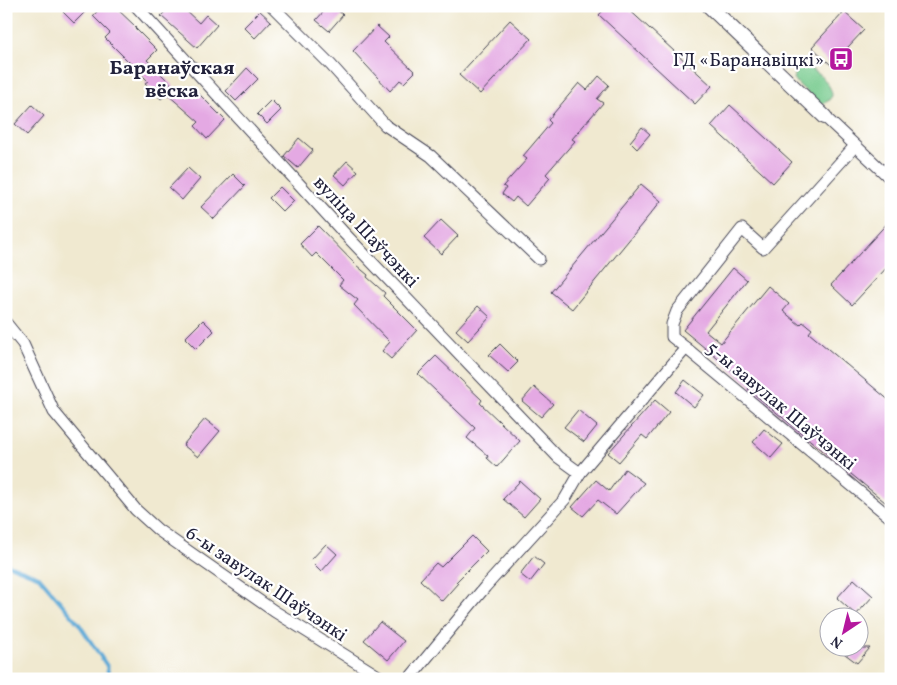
<svg xmlns="http://www.w3.org/2000/svg" width="897" height="685" viewBox="0 0 897 685" font-family="Vollkorn,serif">
<rect width="100%" height="100%" fill="#fff"/>
<filter id="ink" filterUnits="userSpaceOnUse"><feTurbulence type="fractalNoise" baseFrequency=".02" numOctaves="2"/><feDisplacementMap in="SourceGraphic" scale="10" xChannelSelector="R" yChannelSelector="G"/><feConvolveMatrix kernelMatrix="1 2 1 2 8 2 1 2 1" color-interpolation-filters="sRGB"/></filter>
<filter id="wash" filterUnits="userSpaceOnUse"><feTurbulence type="fractalNoise" baseFrequency=".0096" numOctaves="4" result="noise"/><feDisplacementMap in="SourceGraphic" scale="20" xChannelSelector="R" yChannelSelector="G"/><feGaussianBlur stdDeviation="1.12" result="paint"/><feColorMatrix in="noise" values="0 0 0 0 0 0 0 0 0 0 0 0 0 0 0 0 0 1.4 0 .05"/><feComposite in="paint" operator="in"/></filter>
<g filter="url(#wash)">
<rect width="100%" height="100%" fill="#f0e9d0"/>
<path fill="#77cb8e" stroke="#4c7664" d="M805,67C816,69 832,84 832,96L828,101L820,105L793,79L796,70Z"/>
<g fill="none" stroke-linecap="round" stroke-linejoin="round">
<polyline stroke="#5eaad7" stroke-width="4" points="6,564 39,577 79,624 107,666 109,679"/>
</g>
<g id="blocks">
<g fill="#e4a9e3">
<polygon points="68,6 91,6 74,23 63,12"/>
<polygon points="102,6 114,6 136,27 135,28 157,50 147,60 183,96 191,86 225,120 207,139 195,126 199,122 167,94 161,99 145,83 148,81 105,38 110,33 93,16"/>
<polygon points="170,6 181,6 199,23 206,15 217,25 197,48 161,16"/>
<polygon points="329,6 333,6 343,15 329,31 316,20"/>
<polygon points="607,6 625,6 712,86 695,104 599,15"/>
<polygon points="260,11 271,21 255,38 244,27"/>
<polygon points="844,12 864,30 831,65 812,47"/>
<polygon points="510,20 531,39 480,94 459,75"/>
<polygon points="377,26 389,37 384,42 415,72 404,83 400,80 390,91 353,51"/>
<polygon points="247,68 258,79 236,101 226,91"/>
<polygon points="599,76 609,85 597,99 603,103 572,139 575,141 546,174 550,178 526,206 516,197 512,202 502,194 506,188 503,186 527,159 523,156 551,123 548,120 579,83 587,90"/>
<polygon points="271,100 281,110 267,124 257,114"/>
<polygon points="32,105 44,116 27,135 15,124"/>
<polygon points="730,105 792,162 773,183 711,126"/>
<polygon points="642,127 650,134 637,149 630,142"/>
<polygon points="299,138 313,150 298,168 284,156"/>
<polygon points="347,161 358,171 345,185 334,175"/>
<polygon points="188,168 200,179 182,200 169,188"/>
<polygon points="233,174 245,186 214,219 201,207"/>
<polygon points="641,184 661,201 572,309 551,292"/>
<polygon points="280,187 294,201 283,212 269,198"/>
<polygon points="891,219 891,263 852,305 831,285"/>
<polygon points="441,220 458,236 441,254 424,238"/>
<polygon points="318,226 356,265 368,275 367,277 385,293 383,296 417,330 391,359 382,351 390,342 354,305 358,300 339,285 343,280 316,253 312,257 300,244"/>
<polygon points="733,268 747,280 706,331 721,343 768,286 789,304 783,311 800,325 803,322 812,329 809,333 891,402 891,507 748,389 751,386 683,330"/>
<polygon points="478,306 490,317 468,341 456,330"/>
<polygon points="203,320 214,331 196,349 185,338"/>
<polygon points="500,344 518,362 508,372 489,355"/>
<polygon points="436,356 482,400 480,403 520,441 497,467 487,458 488,456 467,438 475,428 418,374"/>
<polygon points="685,380 704,395 694,407 676,392"/>
<polygon points="534,387 553,404 541,417 522,401"/>
<polygon points="655,400 669,412 647,439 642,435 619,462 608,453"/>
<polygon points="578,410 597,426 584,442 564,427"/>
<polygon points="205,419 220,431 198,457 183,445"/>
<polygon points="764,429 783,444 771,458 753,442"/>
<polygon points="625,469 644,483 616,514 598,500 583,516 572,507 596,480 609,491"/>
<polygon points="520,481 540,499 524,517 503,499"/>
<polygon points="472,536 487,551 456,582 458,583 442,601 420,580 436,563 441,567"/>
<polygon points="326,544 337,554 321,572 310,561"/>
<polygon points="534,556 544,564 530,582 520,574"/>
<polygon points="854,579 873,596 856,615 837,598"/>
<polygon points="380,622 404,641 388,660 364,640"/>
<polygon points="837,648 870,648 857,663"/>
</g>
</g>
</g>
<g filter="url(#ink)">
<use href="#blocks" fill-opacity="0" stroke="#414051" stroke-width="1"/>
<g fill="none" stroke-linecap="round" stroke-linejoin="round">
<defs>
<g id="minor">
<polyline points="136,6 344,233 558,457 580,473"/>
<polyline points="272,6 331,65 385,125 431,156 539,259"/>
<polyline points="825,117 891,179"/>
<polyline points="6,323 23,344 54,412 136,510 158,530 274,611 383,679"/>
<polyline points="686,348 672,337 672,324 677,311 742,229 763,248 855,146"/>
<polyline points="409,679 485,587 565,499 580,473 686,348 891,518"/>
</g>
<polyline id="tertiary" points="709,6 825,117"/>
</defs>
<use href="#minor" stroke="#414051" stroke-width="13"/>
<use href="#tertiary" stroke="#414051" stroke-width="16"/>
<use href="#minor" stroke="#fff" stroke-width="11"/>
<use href="#tertiary" stroke="#fff" stroke-width="14"/>
</g>
</g>
<defs>
<symbol id="bus-square" viewBox="-11 -11 22 22"><rect x="-9" y="-9" width="18" height="18" rx="4" fill="#b5179e" stroke="#fff"/><path d="M-5-6H5V4H4V6H2V4H-2V6H-4V4H-5ZM-3.5-4V0h7V-4ZM-3.5 1.2v1.5H-2V1.2ZM2 1.2v1.5H3.5V1.2Z" fill="#fff"/></symbol>
</defs>
<g fill-rule="evenodd">
<use href="#bus-square" x="827" y="45" width="28" height="28"/>
</g>
<g text-anchor="middle" stroke-width="4.5" stroke-linejoin="round" paint-order="stroke">
<g font-size="19" fill="#22223b" stroke="#fff" text-anchor="end">
<text x="824" y="66">ГД «Баранавіцкі»</text>
</g>
<g font-size="19" fill="#22223b" stroke="#fff">
<text transform="translate(367 231) rotate(47)" y="7">вуліца Шаўчэнкі</text>
<text transform="translate(782 405) rotate(40)" y="7">5-ы завулак Шаўчэнкі</text>
<text transform="translate(267 583) rotate(34)" y="7">6-ы завулак Шаўчэнкі</text>
</g>
<g font-size="20" font-weight="bold" fill="#22223b" stroke="#fff">
<text x="172" y="74">Баранаўская<tspan x="172" dy="23">вёска</tspan></text>
</g>
</g>
<rect width="897" height="685" fill="none" stroke="#fff" stroke-width="25"/>
<g transform="translate(844 632) rotate(215)"><circle r="24" fill="#ffffff" stroke="#a7a7b1"/>
<path d="M0-4L9 19L0 12L-9 19Z" fill="#b5179e"/>
<text y="-8" font-size="14" font-weight="bold" text-anchor="middle" fill="#22223b">N</text>
</g>
</svg>
